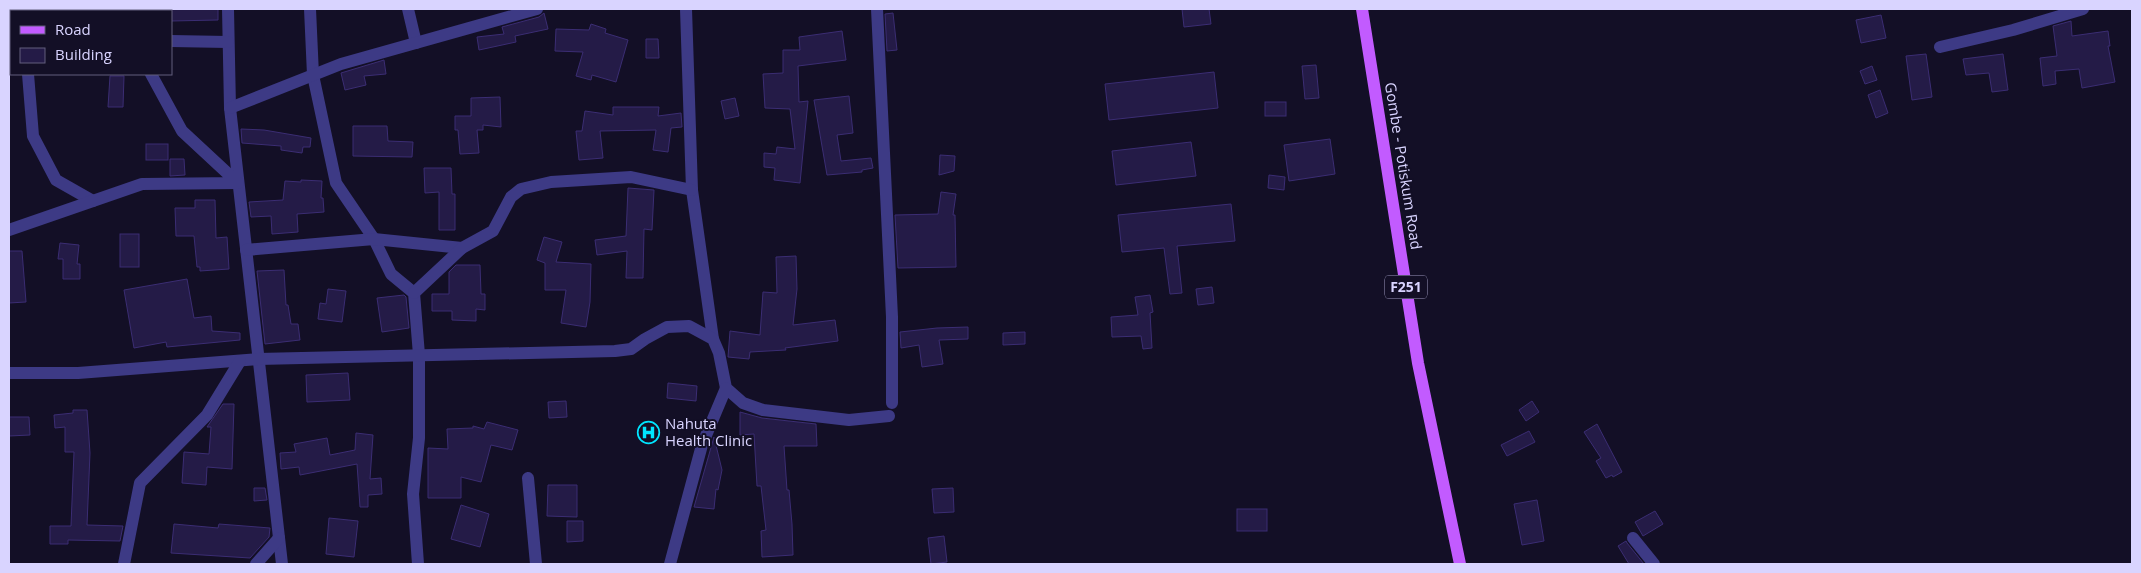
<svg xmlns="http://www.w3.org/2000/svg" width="2141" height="573" viewBox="0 0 2141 573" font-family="'Open Sans',sans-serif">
<rect width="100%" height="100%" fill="#130f26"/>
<g fill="#241b47" stroke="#3b2d73">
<polygon points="171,9 218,9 218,20 171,21"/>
<polygon points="1182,9 1209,9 1211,24 1184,27"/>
<polygon points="544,13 548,29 515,36 516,42 479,50 477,37 504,34 502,27 539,17"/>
<polygon points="893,13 897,50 887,51 885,14"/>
<polygon points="1881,15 1886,38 1861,43 1856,20"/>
<polygon points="2071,21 2072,36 2108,31 2110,46 2108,46 2115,82 2082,88 2079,69 2055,71 2056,84 2043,86 2040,58 2057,56 2053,26"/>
<polygon points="591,24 606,29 605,33 628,40 616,82 592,75 591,80 576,76 583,52 555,51 556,29 589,30"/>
<polygon points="842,31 846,60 798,66 799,102 808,101 800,183 774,180 775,168 764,167 764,153 776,154 777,147 795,149 790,109 765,108 763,74 783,73 783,50 800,50 799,37"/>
<polygon points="646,39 658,39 659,58 646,58"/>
<polygon points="1926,54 1932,97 1912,100 1906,56"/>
<polygon points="2003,54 2008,90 1992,92 1989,73 1966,75 1963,59"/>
<polygon points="384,60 386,74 364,76 366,85 345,90 341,73"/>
<polygon points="1316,65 1319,98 1305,99 1302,66"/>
<polygon points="1872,66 1877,80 1865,84 1860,71"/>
<polygon points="1214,72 1218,108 1109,120 1105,84"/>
<polygon points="110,76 124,76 123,107 108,107"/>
<polygon points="1880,90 1888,113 1876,118 1868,95"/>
<polygon points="849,96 853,133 837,135 841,161 871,158 873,168 862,170 862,172 827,175 814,100"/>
<polygon points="500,97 501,127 483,125 483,130 477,130 479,153 460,154 458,130 455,130 455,116 471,116 471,98"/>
<polygon points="735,98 739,116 725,119 721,101"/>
<rect x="1265" y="102" width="21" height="14"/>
<polygon points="613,107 659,107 658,116 681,113 682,127 671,128 668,152 653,150 656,130 600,131 603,158 579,160 576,131 582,131 585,111 613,115"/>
<polygon points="353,126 387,126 388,141 413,142 412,157 353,156"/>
<polygon points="241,129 264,130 311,138 310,147 303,147 302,153 281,150 281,146 242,143"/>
<polygon points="1330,139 1335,174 1289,181 1284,145"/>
<polygon points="1191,142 1196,176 1116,185 1112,151"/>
<rect x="146" y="144" width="22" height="16"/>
<polygon points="940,155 955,156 954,171 939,175"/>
<polygon points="170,159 184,159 185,175 170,176"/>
<polygon points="424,168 451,168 452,194 455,194 455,230 439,230 439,192 425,193"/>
<polygon points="1269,175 1285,177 1284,190 1268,188"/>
<polygon points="301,180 322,181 321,198 323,198 324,212 297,214 298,232 272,234 271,216 251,217 249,202 283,200 285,181 301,182"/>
<polygon points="628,188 654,190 652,230 644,229 643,278 626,278 627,251 597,255 595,240 626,236"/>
<polygon points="941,192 956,194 953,215 955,215 956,267 898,268 895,215 938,214"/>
<polygon points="195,200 215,200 216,238 227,237 229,269 200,271 200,267 197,267 194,236 176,236 175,208 195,208"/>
<polygon points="1231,204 1235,241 1177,246 1182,293 1170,294 1164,248 1122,252 1118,215"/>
<rect x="120" y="234" width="19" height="33"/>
<polygon points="544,237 562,242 556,262 591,264 590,302 586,327 561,323 566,290 545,290 545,263 537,260"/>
<polygon points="60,243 79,245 77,264 80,264 80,279 63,279 63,259 58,259"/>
<polygon points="9,251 22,251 26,302 9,303"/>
<polygon points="796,256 797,289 793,325 835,320 838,341 785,348 786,350 750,352 749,359 728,357 730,331 760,335 763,292 777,293 776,257"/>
<polygon points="456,265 480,265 481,294 485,294 485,310 476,309 476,321 452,320 452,311 432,311 432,294 449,294 449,272"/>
<polygon points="284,270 286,305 288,305 291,324 298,324 300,340 265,344 257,271"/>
<polygon points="187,279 194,318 211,316 212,331 240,333 240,340 167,347 166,342 134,348 124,290"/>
<polygon points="1212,287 1214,303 1198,305 1196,289"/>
<polygon points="328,289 346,291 342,322 318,319 320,303 326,304"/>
<polygon points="404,295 406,297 409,328 382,332 377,298"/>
<polygon points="1150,295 1153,312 1150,313 1152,348 1143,349 1141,336 1112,337 1111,317 1138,315 1135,297"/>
<polygon points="968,327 968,339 939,340 943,364 922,367 919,345 901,348 900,332 937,328"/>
<polygon points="1025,332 1025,344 1003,345 1003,333"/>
<polygon points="348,373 350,400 307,402 306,375"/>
<polygon points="668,383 697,386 696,401 667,398"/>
<polygon points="566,401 567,417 549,418 548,402"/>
<polygon points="1532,401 1539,412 1526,421 1519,410"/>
<polygon points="223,404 234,404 232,469 207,467 206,485 182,483 184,452 209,454 211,427 207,427"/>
<polygon points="73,410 87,410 90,453 87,525 123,526 120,541 68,540 68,544 50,544 50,526 71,526 74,452 65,452 65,427 55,428 54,415 73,413"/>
<polygon points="740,412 762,418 816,424 817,446 784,446 787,490 789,490 792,524 793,555 762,557 761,531 766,530 761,486 757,486 754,434 740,435"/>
<polygon points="9,417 29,417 30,435 9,436"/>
<polygon points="487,422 518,430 512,450 491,445 481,482 461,477 461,498 428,498 428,448 448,449 447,429 473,428 473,426 484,429"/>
<polygon points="1597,424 1622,472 1613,477 1612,475 1606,478 1596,461 1601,458 1584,432"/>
<polygon points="1529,431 1535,442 1507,456 1501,445"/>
<polygon points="356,433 373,435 370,479 381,478 382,494 368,495 368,507 360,507 357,464 300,475 299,467 281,469 280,453 296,452 294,444 327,438 330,455 355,450"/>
<polygon points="714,437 722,470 718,490 716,489 714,509 694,507"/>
<polygon points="548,485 577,485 577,517 547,516"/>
<polygon points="254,488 265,488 267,500 254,501"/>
<polygon points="953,488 954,512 934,513 932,489"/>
<polygon points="1537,500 1544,541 1522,545 1514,504"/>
<polygon points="461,505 489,514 480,547 451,539"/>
<rect x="1237" y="509" width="30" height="22"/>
<polygon points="1655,511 1663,524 1643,536 1635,522"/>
<polygon points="329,518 358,521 354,557 326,554"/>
<polygon points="567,521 583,521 583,541 567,542"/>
<polygon points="174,524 218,528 219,524 270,528 269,537 250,558 171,553"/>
<polygon points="944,536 947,562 931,564 928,538"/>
<polygon points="1626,541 1627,543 1644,564 1629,564 1618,546"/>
</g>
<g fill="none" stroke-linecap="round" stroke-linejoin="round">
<g stroke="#3d3a85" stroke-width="12">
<polyline points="24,9 24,11"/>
<polyline points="125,9 126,11"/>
<polyline points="228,9 230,108 282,564"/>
<polyline points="310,9 313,75 336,183 374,239 391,274 414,293 419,355 419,438 413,494 418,564"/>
<polyline points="408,9 416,43"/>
<polyline points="686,9 692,190 713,339"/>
<polyline points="877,9 892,317 892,403"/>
<polyline points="171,41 228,42"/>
<polyline points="1940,47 2013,30 2083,9"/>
<polyline points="28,74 33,136 56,180 93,201"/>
<polyline points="230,108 341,64 537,9"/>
<polyline points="9,230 142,184 238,183 182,131 151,74"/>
<polyline points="246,250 374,239 462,248"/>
<polyline points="414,293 462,248 493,231 511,197 521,189 551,182 631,177 692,190"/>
<polyline points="9,373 78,373 258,359 615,351 631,349 645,339 667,327 689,326 713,339 719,353 726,388 743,403 763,410 849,420 889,416"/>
<polyline points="528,478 536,564"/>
<polyline points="1633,538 1654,564"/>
<polyline points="124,564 140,483 207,415 240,361"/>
<polyline points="256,564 279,538"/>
<polyline points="670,564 702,445 726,388"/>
</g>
<polyline stroke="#c25bff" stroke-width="12" points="1362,9 1418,363 1460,564"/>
</g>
<defs>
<symbol id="hospital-ring" viewBox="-11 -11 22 22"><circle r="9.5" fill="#130f26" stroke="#00e5ff" stroke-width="1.5"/><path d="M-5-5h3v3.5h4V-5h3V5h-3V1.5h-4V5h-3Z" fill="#00e5ff"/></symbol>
</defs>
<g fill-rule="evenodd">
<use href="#hospital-ring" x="636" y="420" width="25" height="25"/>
</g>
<g text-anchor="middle" stroke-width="4" stroke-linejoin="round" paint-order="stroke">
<rect fill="#130f26" stroke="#9e99be" stroke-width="1" x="1385" y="275.5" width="42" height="23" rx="4"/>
<g font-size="14" font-weight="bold" fill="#d9d4ff">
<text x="1406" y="292">F251</text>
</g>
<g font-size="15" fill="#d9d4ff" stroke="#130f26">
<text transform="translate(1403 166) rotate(81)" y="5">Gombe - Potiskum Road</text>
</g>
<g font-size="15" fill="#d9d4ff" stroke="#130f26" text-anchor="start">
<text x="665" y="429">Nahuta<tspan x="665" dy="17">Health Clinic</tspan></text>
</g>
</g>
<rect width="2141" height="573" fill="none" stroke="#d9d4ff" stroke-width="20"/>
<rect x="10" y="10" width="162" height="65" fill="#130f26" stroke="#625e7d"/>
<rect x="20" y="26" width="25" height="8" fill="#c25bff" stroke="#625e7d"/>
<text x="55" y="35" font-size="15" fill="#d9d4ff">Road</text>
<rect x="20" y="48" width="25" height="15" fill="#241b47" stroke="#625e7d"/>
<text x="55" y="60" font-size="15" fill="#d9d4ff">Building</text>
</svg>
